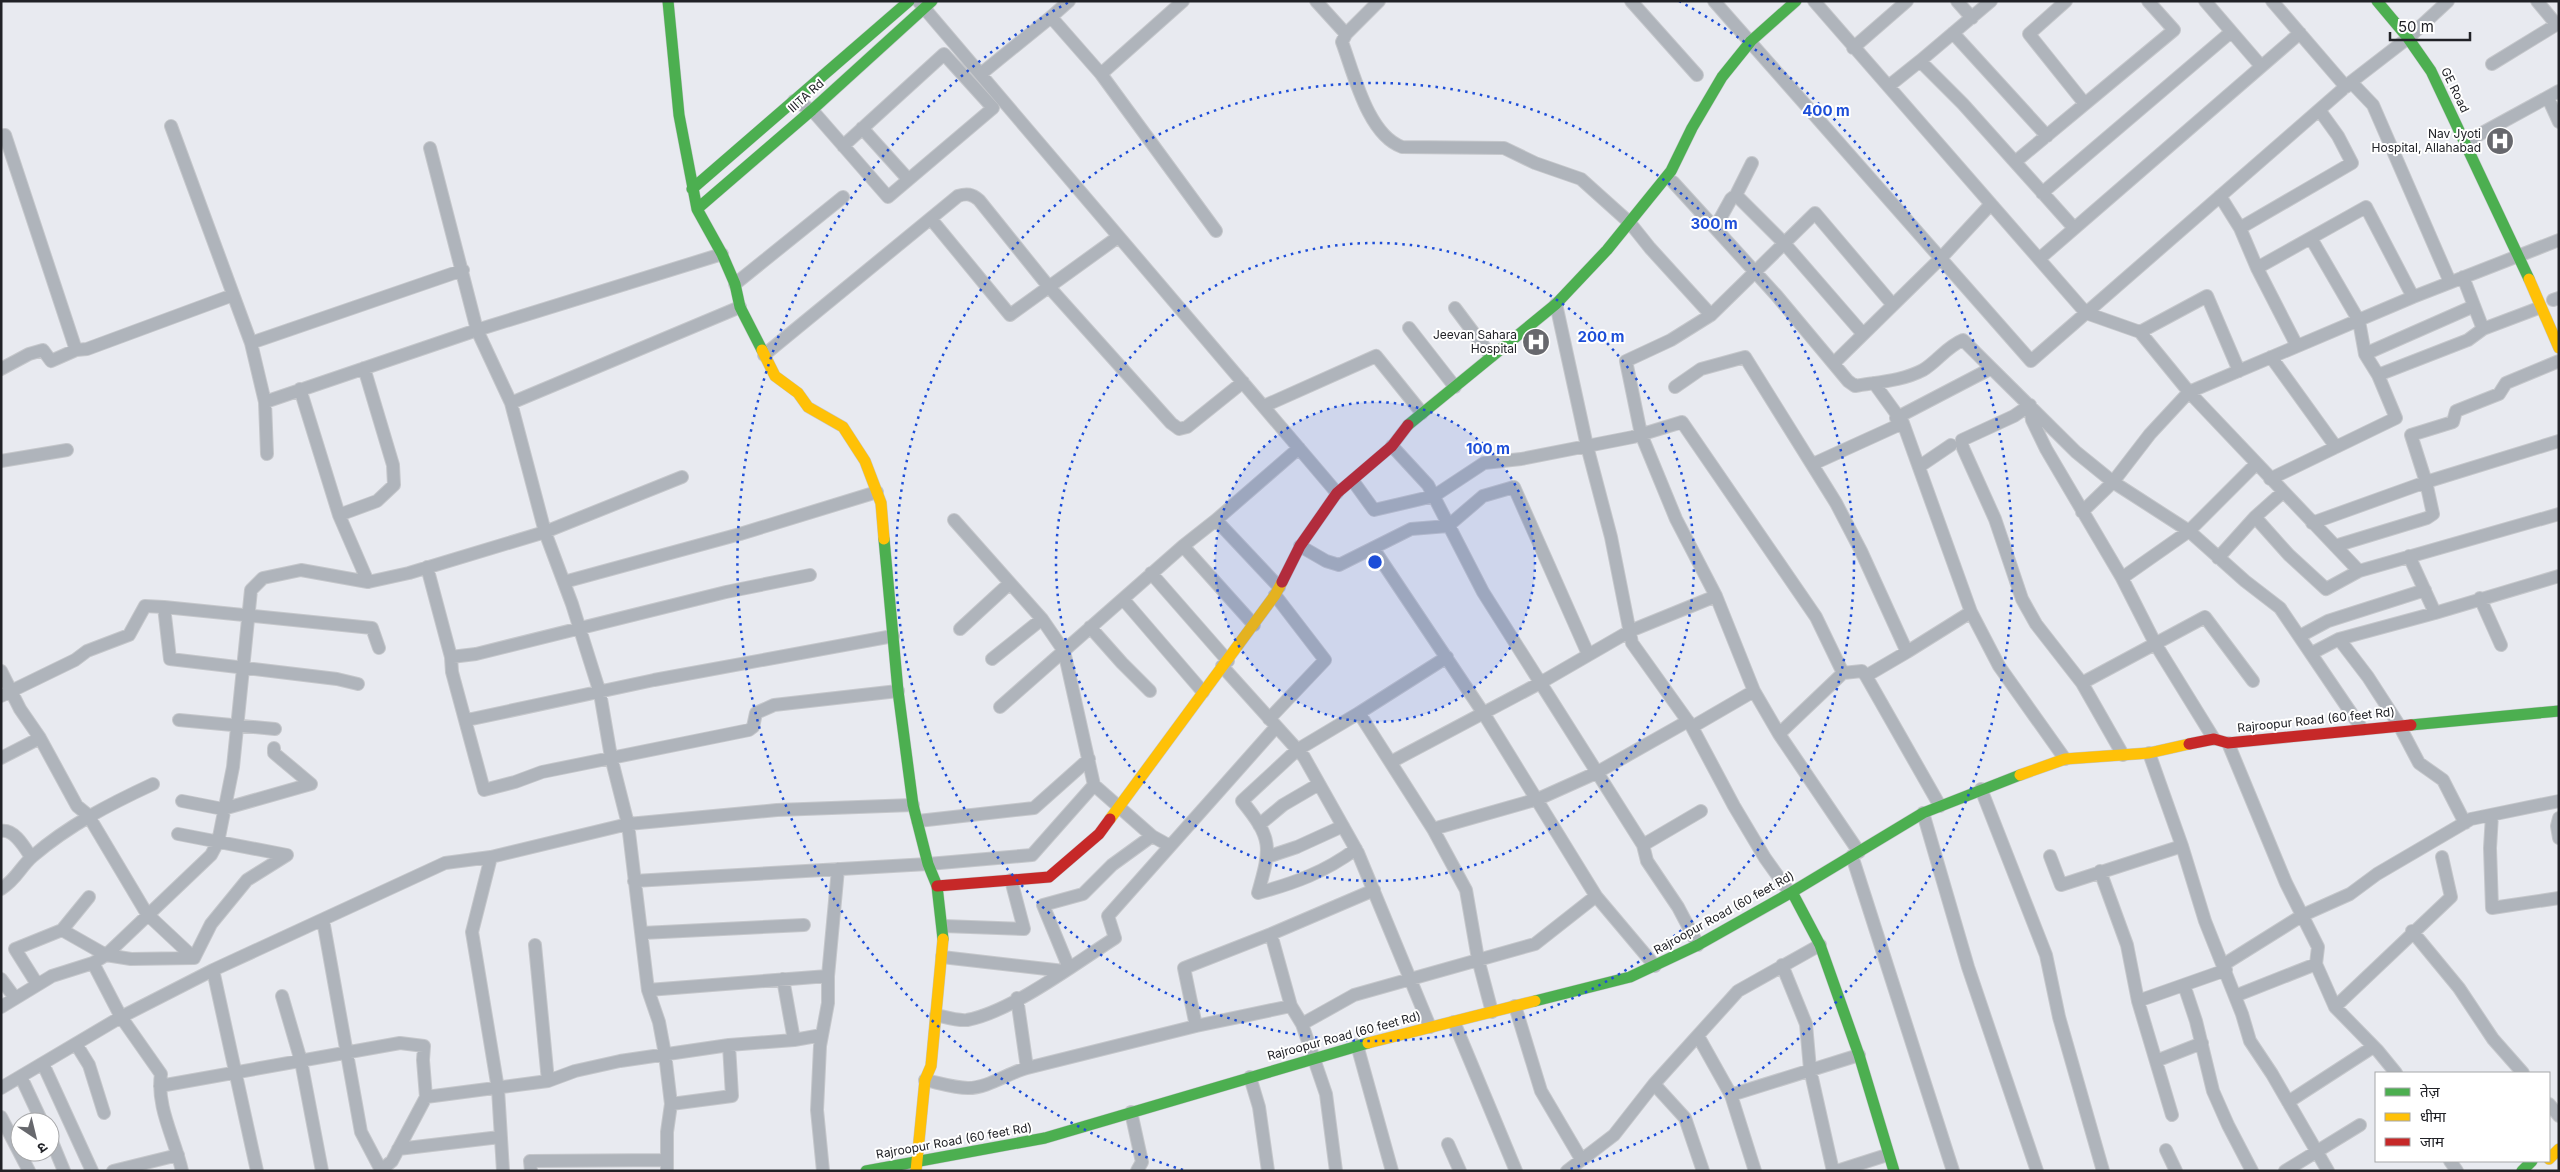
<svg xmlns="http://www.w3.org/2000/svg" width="2560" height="1172" font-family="Inter,'Noto Sans Devanagari',sans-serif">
  <rect width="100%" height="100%" fill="#e8eaf0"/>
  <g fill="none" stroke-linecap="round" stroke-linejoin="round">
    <g stroke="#c5c7cb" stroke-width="14">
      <path id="street" d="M1316,1L1346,34
        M1379,1L1346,34L1342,42C1354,74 1368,135 1402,147L1504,148L1535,163L1581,179L1630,223L1650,248L1711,315
        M1631,1L1697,75
        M1714,1L2031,361L2351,82L2408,38L2448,1
        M1814,1L2086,313L2140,332L2189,392L2359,571
        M1957,1L1972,18
        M2066,1L2029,34L2085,104
        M2205,1L2261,66
        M2272,1L2346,87
        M2537,1L2556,24
        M919,2L1337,493
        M1051,17L1069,1
        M1953,33L2047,136
        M1853,48L1907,1
        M1920,61L1991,1
        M2492,64L2559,23
        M982,73L1051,17L1101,74L1216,231
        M1101,74L1183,1
        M2351,82L2373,105L2450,282
        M1890,85L1920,61L1963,104L2074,228
        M2548,98L2559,122
        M794,101L812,110L888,197L993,108L944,54L843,146
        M171,126L251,343L265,402L267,454
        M862,128L908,179
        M5,135L76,350L87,349L233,295
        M2473,138L2559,91
        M430,148L477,330L511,403L545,532L572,604L600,693L611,757L628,824L648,990L659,1022L665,1054L671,1104L667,1132V1171
        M2015,162L2174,30L2148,1
        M1673,182L1777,296L1848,381L1855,386C1878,382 1902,381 1923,370C1938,361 1946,347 1963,340L2076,452L2113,482L2189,531L2245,581L2280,608L2362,729
        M2042,193L2231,32
        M1736,195L1784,243L1863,334
        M2220,196L2240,228L2257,268L2297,346
        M931,219L1010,315L1118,237
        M1715,228L1731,199L1736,195L1752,163
        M2240,228L2352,163L2338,136L2320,111
        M2039,259L2300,33
        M2257,268L2366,207L2413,297
        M2463,277L2483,329
        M735,284L843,197
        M2553,300L2559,298
        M1556,304L1587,446L1611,537L1632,643L1692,727L1734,806L1765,858L1790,893
        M1455,308L1491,356
        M1409,328L1455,387
        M2140,332L2207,296L2239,371
        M251,343L463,270
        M2365,354L2474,306
        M764,355L958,196C967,193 972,194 979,200L1049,287L1171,423L1179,429L1187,427L1243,382
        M2271,357L2336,447
        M1834,363L1941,258L1991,204
        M1,369L29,354L43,350L51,361L76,350
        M2378,375L2468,340L2483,329L2536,309
        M1874,383L1903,423L1971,612L1999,666L2065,759
        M1675,387L1701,369L1745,357L1836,503L1861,551L1907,652L1866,676
        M300,389L339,515L368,582
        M265,402L477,330L722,254
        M511,403L740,307
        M2030,405L2014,416L1962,440L1963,448L1995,519L2022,599L2036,624L2082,683L2123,755
        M2030,405L2032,420L2046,449L2122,578L2156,645L2214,739
        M1264,406L1376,356L1422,413
        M1896,418L1990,369
        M1392,446L1428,485L1483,592L1643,845L1647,861L1678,907L1698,945
        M1,461L67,450
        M1813,464L1903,423
        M1920,466L1951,445
        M2270,479L2396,418L2378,375L2365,354L2359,321L2312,240
        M1353,481L1374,510L1434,496L1484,463L1521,459L1633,437L1682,422L1816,617L1843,673L1862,671L1866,676L1940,806
        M2082,512L2113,482L2150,434L2189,392L2413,297L2559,240
        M339,515L377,501L394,485L393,465L364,368
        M2255,517L2289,555L2326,589L2359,571L2559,514
        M954,520L1042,619L1064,651L1094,785L1152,836L1170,846
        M1216,520L1299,448
        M2312,523L2426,482L2559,441
        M1183,546L1254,625
        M1300,546L1326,561L1339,565L1411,529L1448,526L1483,496L1514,487L1588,654
        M2335,546L2427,518L2433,514L2426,482L2411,435L2453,422L2456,411L2499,394L2506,383L2559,361
        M1373,548L1484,714L1596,896L1655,966
        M2409,556L2435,613
        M2218,558L2255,517L2283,492
        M427,567L451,657L452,672L484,790L515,782L542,772L749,730L753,727L756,713L774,705L898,691
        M1151,573L1228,661
        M2122,578L2189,531L2256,464
        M564,582L740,534L877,492
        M2480,598L2501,645
        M1123,599L1203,692
        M1090,627L1122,663L1150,691
        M960,629L1010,583
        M2300,636L2328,621L2425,590
        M2339,639L2368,677L2399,725L2419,763L2443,780L2465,823
        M1907,652L1971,612
        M2312,653L2339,639L2435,613L2559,576
        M451,657L476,654L726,592L810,575
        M1447,657L1359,713L1433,829L1466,890L1478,959L1492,1012
        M992,659L1042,619
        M1222,666L1304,757L1358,853L1430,1027
        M1,671L20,709L40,738L77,806L88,815L147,914L194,958
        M2082,683L2205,617L2253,681
        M358,684L337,679L170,659L164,607L372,628L379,648
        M1,696L75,660L87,651L129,635L145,606L164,607
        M1000,707L1183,546L1216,520L1279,587
        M1269,719L1325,660L1275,595
        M179,720L275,729
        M467,720L654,680L893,636
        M1692,727L1754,691
        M1779,734L1843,673
        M2228,743L2286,883L2318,947L2316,964L2335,1007L2378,1051L2396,1073
        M274,748V753L311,784
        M2149,753L2182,846L2205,921L2242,1014L2250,1041L2272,1074L2328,1171
        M1,758L40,738
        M1391,762L1540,683L1630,631L1716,596
        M1981,789L2046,955L2059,1017L2103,1171
        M182,801L223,809L311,784
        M1923,813L1968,967L2037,1171
        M2492,815L2490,848L2492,908L2559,898
        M2559,818L2557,826L2559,838
        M918,821L1034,808L1089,759
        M1259,825L1283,805L1319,784
        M1433,829L1538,799L1596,773L1688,721
        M1,831C14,828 25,848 31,857
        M178,834L287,855
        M1643,845L1701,811
        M1356,849C1325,872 1295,883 1258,893C1271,847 1273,839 1242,801L1297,750L1359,713
        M1859,852L1779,734L1754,691L1716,596L1676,519L1641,434L1626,361L1671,340L1711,315L1815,213L1893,305
        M1852,856L1953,1171
        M2050,856L2061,885L2182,846
        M491,857L472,932L498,1089L503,1171
        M1267,857L1297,847L1343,826
        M2100,871L2127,945L2138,1001
        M634,881L928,864L1032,855L1094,785
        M1,889C17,879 20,867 33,856C69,825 110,804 153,784
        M323,920L361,1132L381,1170
        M943,926L1024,929L1011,880
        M62,930L106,955L131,959L194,958L211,924L247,880L287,855
        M2412,931L2459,988L2493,1039L2523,1073
        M642,933L804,925
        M1271,934L1291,1006L1302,1024L1326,1094L1336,1171
        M535,945L548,1081
        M942,957L1064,971
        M93,963L121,1017L161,1074C156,1107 175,1139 182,1171
        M1782,965L1806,1024L1810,1069L1833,1171
        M2223,965L2303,915L2350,894L2377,874L2471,819L2559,801
        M1069,968L1043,905L1083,894L1112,865L1152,836
        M213,970L257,1171
        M1,979L15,998
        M37,984L15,949L62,930L89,897
        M2184,985L2196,1021L2213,1091L2228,1125L2252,1171
        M648,990L828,976
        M282,996L301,1061L322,1171
        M2235,996L2316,964
        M1017,998L1027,1068
        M1515,1006L1541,1091L1581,1159
        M1,1007L52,976L93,963L106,955L211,855L218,842L233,767L251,590L263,578L301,570L368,582L409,573L545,532L682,477
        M2335,1007L2451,897L2442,857
        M936,1015C945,1017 958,1021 967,1020C1011,1012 1076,963 1115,938L1108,916L1276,727
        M1454,1022L1516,1171
        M1302,1024L1354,995L1535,944L1596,896
        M1196,1026L1184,968L1271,934L1374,890
        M1698,1036L1731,1095L1755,1171
        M794,1040L822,1035
        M76,1044L89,1065L104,1113
        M1357,1045L1392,1171
        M2156,1061L2202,1043
        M43,1064L92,1171
        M21,1077L42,1122
        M1250,1077L1259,1107L1268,1171
        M925,1080C939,1083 955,1088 968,1088C988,1088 1008,1073 1027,1068L1196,1026L1291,1006
        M1654,1084L1685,1118L1703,1171
        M160,1086L400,1043L424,1046L423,1060L426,1097
        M1,1088L121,1017L213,970L445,863L491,857L628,824L777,810L913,805
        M1731,1095L1859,1055
        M2288,1102L2373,1047
        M671,1104L732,1096L729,1045L794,1040L783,979
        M2549,1104L2559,1116
        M1131,1112L1142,1162L1137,1171
        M2172,1115L2138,1001L2226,970
        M1,1117L29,1171
        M50,1137L64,1171
        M1448,1144L1460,1171
        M398,1149L500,1137
        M2166,1150L2176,1171
        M2450,1161L2457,1171
        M113,1171L178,1155
        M380,1171L392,1161L426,1097L548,1081L575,1071L620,1061L729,1045
        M531,1171L530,1161L667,1160
        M823,1171L817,1110L820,1046L828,1003V976L838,869
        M1567,1171L1614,1135L1654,1084L1738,991L1820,945
        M1837,1171L1887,1155
        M2285,1171L2360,1125"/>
    </g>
    <g stroke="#c5c7cb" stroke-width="12">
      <path id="fast" d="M668,1L679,115L697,209L722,254L735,284L740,307L762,350
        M2377,1L2408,38L2431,71L2529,279
        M692,189L909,1
        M697,209L812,110L932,1
        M1408,425L1556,304L1607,250L1671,171L1692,128L1722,77L1751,41L1796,1
        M884,539L898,691L913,805L928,864L937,886L943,939
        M2411,725L2559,711
        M1792,892L1820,945L1859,1055L1894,1171
        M1535,1001L1630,977L1698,945L1792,892L1923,813L2020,775
        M866,1171L1045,1138L1368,1043
        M2522,1171L2532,1161"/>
    </g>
    <g stroke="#c5c7cb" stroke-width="12">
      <path id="slow" d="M2529,279L2559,348
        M762,350L775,376L798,393L808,407L843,427L865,461L881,503L884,539
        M2020,775L2065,759L2149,753L2189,744
        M1110,819L1275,595L1282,582
        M1368,1043L1535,1001
        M2549,1159L2559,1149
        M916,1171L925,1080L931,1066L943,939"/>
    </g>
    <g stroke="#c5c7cb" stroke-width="12">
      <path id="jam" d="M1282,582L1300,546L1337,493L1392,446L1408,425
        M2189,744L2214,739L2228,743L2411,725
        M937,886L1049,877L1099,834L1110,819"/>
    </g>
    <use href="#street" stroke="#afb4bb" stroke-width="12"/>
    <use href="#fast" stroke="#4caf50" stroke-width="11"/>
    <use href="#slow" stroke="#ffc107" stroke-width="11"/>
    <use href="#jam" stroke="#c62828" stroke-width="11"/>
  </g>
  <circle cx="1375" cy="562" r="160" fill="#1d4ed8" fill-opacity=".12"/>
  <g fill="none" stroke="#1d4ed8" stroke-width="2.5" stroke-dasharray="2.5 5">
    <circle cx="1375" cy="562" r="160"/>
    <circle cx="1375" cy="562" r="319"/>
    <circle cx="1375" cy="562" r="479"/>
    <path d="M1183 1170A638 638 0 0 1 1071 1M1679 1A638 638 0 0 1 1567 1170"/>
  </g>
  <defs>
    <g id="hospital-disc" transform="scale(1.4375)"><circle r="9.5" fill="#67686d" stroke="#fff"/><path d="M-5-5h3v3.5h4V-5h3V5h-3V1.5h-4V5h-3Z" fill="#fff"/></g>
  </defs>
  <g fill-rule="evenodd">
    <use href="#hospital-disc" x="2500" y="141"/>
    <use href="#hospital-disc" x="1536" y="342"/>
  </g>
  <g text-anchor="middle" stroke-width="4" stroke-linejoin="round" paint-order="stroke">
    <g font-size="12" fill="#212227" stroke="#fff">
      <text transform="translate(2455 90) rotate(64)" y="4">GE Road</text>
      <text transform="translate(806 96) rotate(-42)" y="4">IIITA Rd</text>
      <text transform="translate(2316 720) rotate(-6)" y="4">Rajroopur Road (60 feet Rd)</text>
      <text transform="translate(1724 913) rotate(-29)" y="4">Rajroopur Road (60 feet Rd)</text>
      <text transform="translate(1344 1036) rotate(-15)" y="4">Rajroopur Road (60 feet Rd)</text>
      <text transform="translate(954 1141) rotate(-10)" y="4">Rajroopur Road (60 feet Rd)</text>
    </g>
    <g font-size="12" fill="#212227" stroke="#fff" text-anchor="end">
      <text x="2481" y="138">Nav Jyoti<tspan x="2481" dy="14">Hospital, Allahabad</tspan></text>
      <text x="1517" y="339">Jeevan Sahara<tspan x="1517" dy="14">Hospital</tspan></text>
    </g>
  </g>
  <circle cx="1375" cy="562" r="8" fill="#1d4ed8" stroke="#fff" stroke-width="2.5"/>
  <g font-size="15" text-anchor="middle" font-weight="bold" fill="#1d4ed8" stroke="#fff" stroke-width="4" stroke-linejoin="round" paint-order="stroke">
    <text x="1826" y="116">400 m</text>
    <text x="1714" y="229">300 m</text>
    <text x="1601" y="342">200 m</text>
    <text x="1488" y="454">100 m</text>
  </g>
  <rect width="2560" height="1172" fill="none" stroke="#212227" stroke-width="5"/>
  <rect x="2375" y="1072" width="175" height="90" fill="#ffffff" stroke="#a6a7a9"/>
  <rect x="2385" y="1088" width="25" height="8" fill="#4caf50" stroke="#a6a7a9"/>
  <text x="2420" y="1097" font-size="15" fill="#212227">तेज़</text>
  <rect x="2385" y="1113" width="25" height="8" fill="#ffc107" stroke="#a6a7a9"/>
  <text x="2420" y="1122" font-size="15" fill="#212227">धीमा</text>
  <rect x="2385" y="1138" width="25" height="8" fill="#c62828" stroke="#a6a7a9"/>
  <text x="2420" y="1147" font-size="15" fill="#212227">जाम</text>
  <g transform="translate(35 1137) rotate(145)"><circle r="24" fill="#ffffff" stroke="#a6a7a9"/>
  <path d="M0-4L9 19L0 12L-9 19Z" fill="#67686d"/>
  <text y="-8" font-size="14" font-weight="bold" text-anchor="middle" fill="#212227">उ</text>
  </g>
  <path d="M2390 32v8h80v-8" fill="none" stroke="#212227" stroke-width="2.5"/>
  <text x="2398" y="32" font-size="15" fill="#212227" stroke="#ffffff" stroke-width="4" paint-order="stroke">50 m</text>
</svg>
